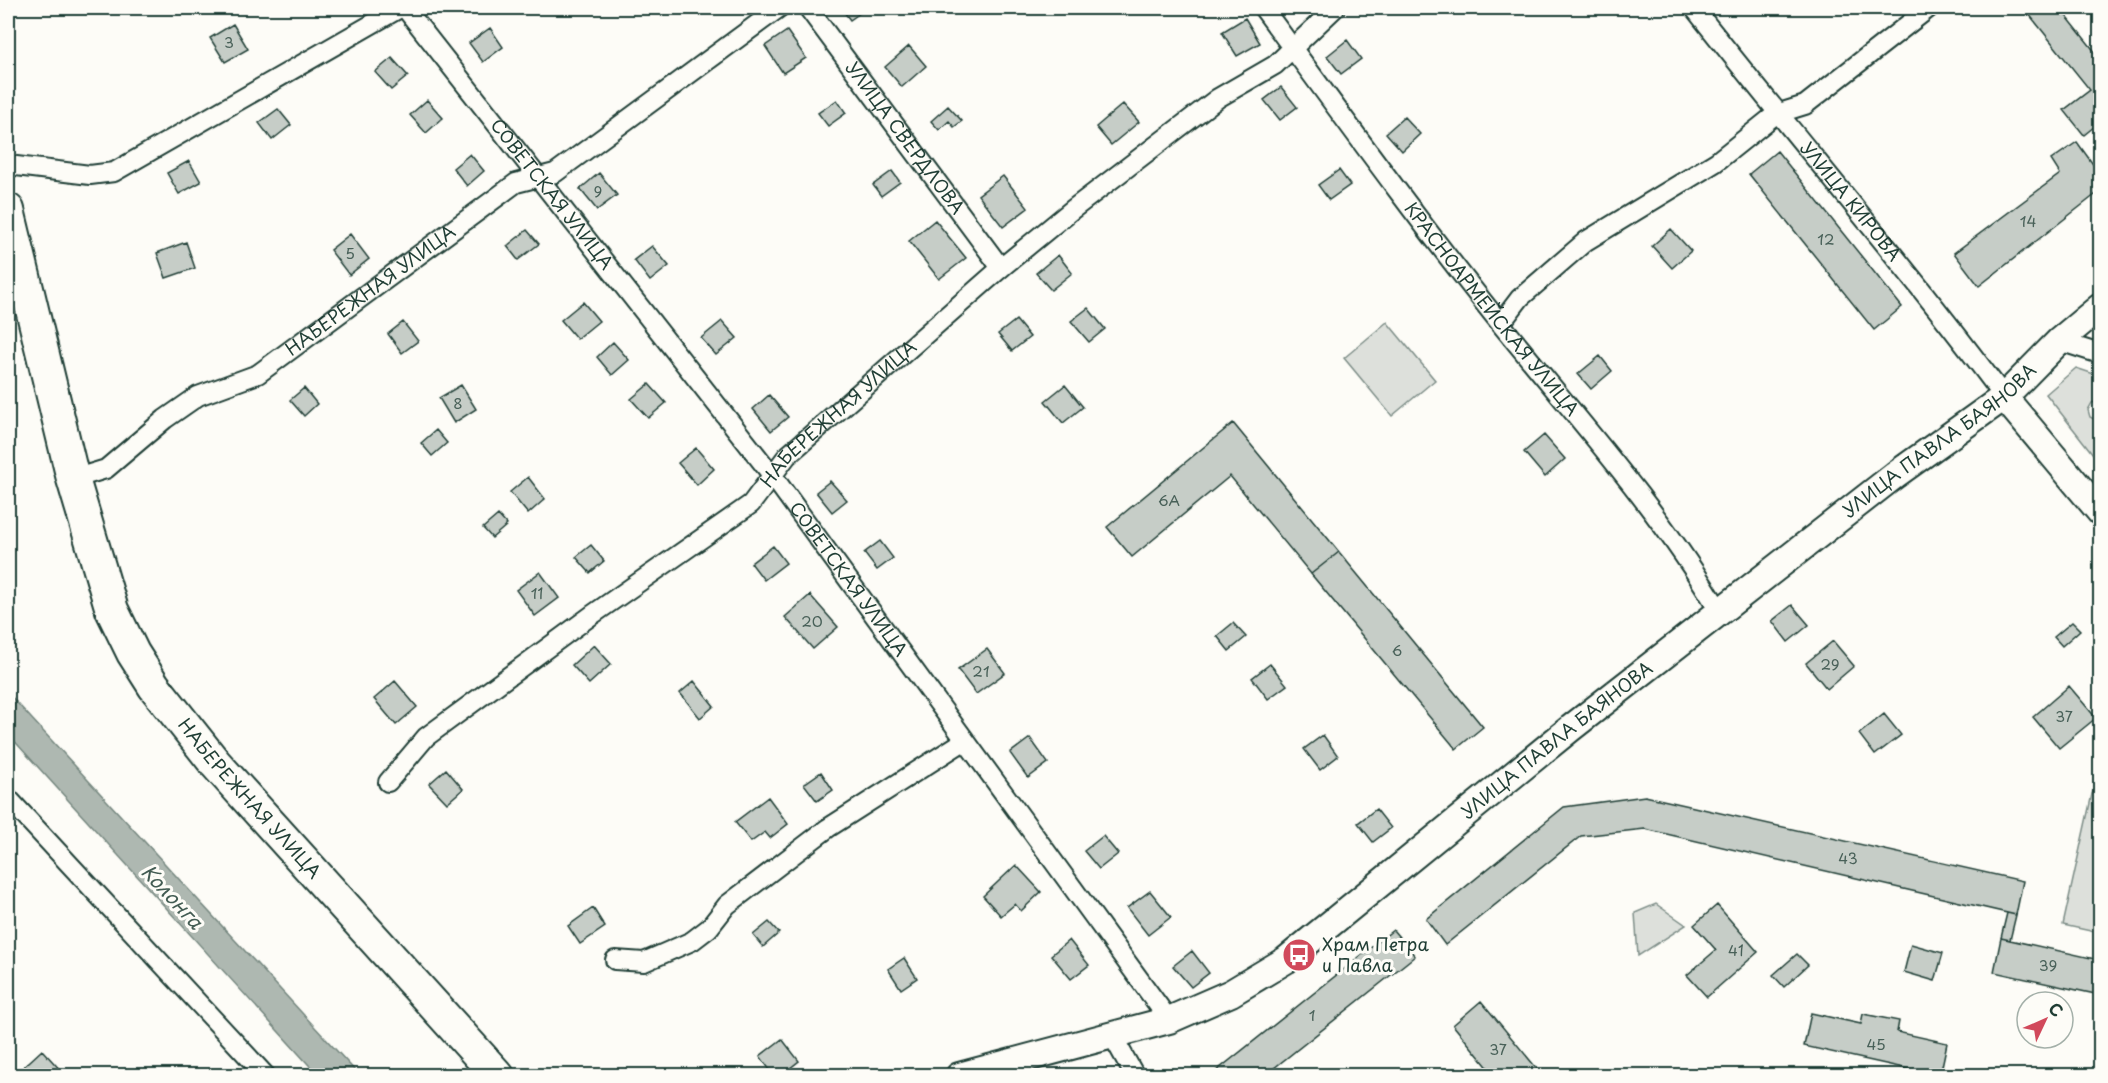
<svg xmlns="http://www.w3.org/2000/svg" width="2108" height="1083" font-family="'Playpen Sans',sans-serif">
  <rect width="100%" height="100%" fill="#fdfcf7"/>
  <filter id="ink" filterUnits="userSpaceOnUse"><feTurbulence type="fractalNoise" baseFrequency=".0167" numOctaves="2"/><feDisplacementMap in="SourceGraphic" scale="12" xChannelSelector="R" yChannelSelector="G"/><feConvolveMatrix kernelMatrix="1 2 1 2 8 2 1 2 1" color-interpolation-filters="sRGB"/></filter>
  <g filter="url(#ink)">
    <path fill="#dde0db" stroke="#7e8e88" stroke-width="1.5" d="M1387,322L1435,380L1392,416L1344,358Z
      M2076,368L2100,376V401L2092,403L2088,410L2090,417L2100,422V463L2046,394Z
      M2100,777V933L2063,925L2092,794Z
      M1656,904L1686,925L1638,956L1635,913Z"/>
    <path fill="#aeb8b1" stroke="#75877f" stroke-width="1.5" d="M8,693L313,1025L359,1075H318L8,734Z"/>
    <path fill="#c6cdc7" stroke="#1f3d34" stroke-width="1.5" d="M841,8H867L850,20Z
      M2024,8H2060L2100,58V122L2084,135L2064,110L2090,90Z
      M1245,18L1260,43L1237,56L1222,32Z
      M233,24L248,49L225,62L210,38Z
      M490,28L503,47L483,62L469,43Z
      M787,31L806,58L783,73L765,46Z
      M1347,40L1361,59L1341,74L1327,56Z
      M909,46L926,66L902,87L885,67Z
      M392,58L408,76L391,90L375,72Z
      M1281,87L1297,107L1280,120L1264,100Z
      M427,100L443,118L426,133L410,115Z
      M837,100L846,113L828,126L818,113Z
      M1123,104L1139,122L1111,145L1096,127Z
      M948,106L962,121L954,127L949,121L939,130L931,121Z
      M278,109L291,125L272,140L259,123Z
      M1404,117L1420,134L1402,151L1386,133Z
      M2077,142L2100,174V191L1979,286L1954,253L2060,174L2051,160Z
      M1777,151L1902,307L1874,330L1749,174Z
      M470,154L484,171L467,186L453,168Z
      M189,161L201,182L179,194L167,173Z
      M1339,170L1350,185L1329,200L1318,185Z
      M892,171L900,182L881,196L873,185Z
      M599,173L617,195L597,210L580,189Z
      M1003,176L1028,208L1003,227L978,195Z
      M935,220L966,258L939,279L909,241Z
      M1671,229L1691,251L1672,268L1652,246Z
      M527,230L539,244L518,260L507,246Z
      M350,234L369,259L349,275L330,250Z
      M186,242L195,268L166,278L157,253Z
      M652,246L669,266L650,281L634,260Z
      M1058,255L1072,273L1051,290L1036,273Z
      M583,302L599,321L577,339L561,320Z
      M1088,308L1105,329L1089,342L1071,321Z
      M1016,320L1030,337L1012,351L998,334Z
      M722,321L737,338L716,355L701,338Z
      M403,322L418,341L402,353L388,334Z
      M613,342L629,360L612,375L597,357Z
      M1600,356L1612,371L1591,389L1578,374Z
      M649,384L666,403L648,418L631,399Z
      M461,385L476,409L454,423L439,398Z
      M1065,385L1083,407L1063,423L1045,401Z
      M304,388L317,404L304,416L290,400Z
      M769,395L788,417L771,431L753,409Z
      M1233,423L1339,552L1311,574L1230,476L1132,557L1107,527Z
      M436,430L447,443L432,456L421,443Z
      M1544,435L1565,459L1545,477L1524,452Z
      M696,448L714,469L697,485L678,463Z
      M528,477L545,499L528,514L510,492Z
      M830,481L847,500L832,512L816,492Z
      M498,515L507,525L492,538L483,528Z
      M880,541L893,558L877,570L864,553Z
      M591,545L604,561L590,573L576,557Z
      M773,546L786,563L764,580L751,563Z
      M1339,552L1483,727L1456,749L1311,574Z
      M540,572L559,598L535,616L516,590Z
      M810,595L838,627L813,649L785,617Z
      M1792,605L1809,625L1788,642L1772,621Z
      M2072,622L2080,630L2062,646L2054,637Z
      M1233,623L1246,637L1229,651L1217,636Z
      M1833,641L1854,666L1827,689L1806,663Z
      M594,645L611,664L589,684L572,665Z
      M987,649L1005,673L976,694L958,670Z
      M1270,664L1287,685L1268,699L1252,678Z
      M395,681L417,707L396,725L374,699Z
      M694,681L714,706L700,718L680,693Z
      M2069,686L2096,718L2059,748L2033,717Z
      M1884,714L1901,735L1875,755L1859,734Z
      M1323,735L1338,756L1320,770L1304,749Z
      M1030,738L1048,763L1028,778L1010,753Z
      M446,769L463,789L447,803L429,784Z
      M821,772L833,790L817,801L804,784Z
      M1645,796L2023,881L2016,915L1645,829L1581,836L1445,945L1426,919L1564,807Z
      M768,797L788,824L770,838L765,832L751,842L735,822Z
      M1376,809L1391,828L1373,842L1358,823Z
      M1103,836L1118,854L1099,869L1084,851Z
      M1016,865L1041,892L1021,911L1015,904L1001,916L983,896Z
      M1150,891L1171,917L1148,935L1127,908Z
      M1717,905L1758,952L1707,997L1687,975L1716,950L1694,925Z
      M593,908L605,927L580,944L568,926Z
      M2007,913L2016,915L2010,940L2001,938Z
      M769,922L779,933L763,947L753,935Z
      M1393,930L1415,956L1264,1076H1210Z
      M2001,938L2100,960V995L1994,972Z
      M1069,940L1089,965L1071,979L1051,955Z
      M1911,944L1943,953L1935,981L1904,972Z
      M1192,951L1209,973L1191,987L1173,966Z
      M1797,954L1808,965L1784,987L1773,975Z
      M904,958L917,978L901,989L888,969Z
      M1481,1001L1543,1076H1495L1453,1025Z
      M1811,1013L1861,1024L1863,1014L1899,1021L1897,1032L1947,1043L1940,1076L1804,1046Z
      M782,1039L799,1061L780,1076H774L760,1056Z
      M42,1050L65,1075L21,1076L18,1072Z"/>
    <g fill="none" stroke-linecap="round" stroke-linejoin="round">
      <g stroke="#1f3d34" stroke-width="22">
        <g id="street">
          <path id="s1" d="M405,8L772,475L1169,1020"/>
          <path id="s2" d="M808,8L1001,268"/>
          <path id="s3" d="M1263,8C1341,114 1418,221 1500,323C1576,417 1658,508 1720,612"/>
          <path id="s4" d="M1694,8C1796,138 1905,264 2004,397"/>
          <path d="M8,165L90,175L114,172L400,8"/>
          <path d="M1501,323L1520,298L1586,241L1716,162L1776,114L1805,105L1929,8"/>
          <path d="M2059,341L2100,354"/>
          <path id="s5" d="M73,479L106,469L165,419L198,396L258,374L516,183L555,173L779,8"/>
          <path id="s6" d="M388,782L426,737L592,615L751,504L787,456L1001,268L1073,209L1218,98L1275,65L1335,8"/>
          <path d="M8,798L266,1076"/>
          <path d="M615,960L644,962L692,941L709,928L727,905L828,828L964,741"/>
          <path d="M1112,1035L1135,1076"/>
        </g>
      </g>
      <g stroke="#1f3d34" stroke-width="30">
        <g id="secondary">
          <path d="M2004,397L2100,512"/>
          <path id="s7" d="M959,1076L1169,1020L1231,993L1286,960L1571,728L1895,475L2004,397L2059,341L2100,307"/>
        </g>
      </g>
      <g stroke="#1f3d34" stroke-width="36">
        <g id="highway">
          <path id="s8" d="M8,210L73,479L112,610L133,653L154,686L215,763L498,1076"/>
        </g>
      </g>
      <use href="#street" stroke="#fdfcf7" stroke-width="18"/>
      <use href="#secondary" stroke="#fdfcf7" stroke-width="26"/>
      <use href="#highway" stroke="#fdfcf7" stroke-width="32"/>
    </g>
  </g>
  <defs>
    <g id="bus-disc" transform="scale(1.725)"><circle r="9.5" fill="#d1495b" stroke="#fdfcf7"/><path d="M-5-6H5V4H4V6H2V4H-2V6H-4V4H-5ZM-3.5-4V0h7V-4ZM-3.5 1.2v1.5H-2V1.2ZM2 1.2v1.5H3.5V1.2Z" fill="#fff"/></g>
  </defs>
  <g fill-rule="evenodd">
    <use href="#bus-disc" x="1299" y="955"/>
  </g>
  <g text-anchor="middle" stroke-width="6" stroke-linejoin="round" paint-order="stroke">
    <g font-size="15" fill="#496159">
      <text x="229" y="48">3</text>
      <text x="598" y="197">9</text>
      <text x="2028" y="227">14</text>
      <text x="1826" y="245">12</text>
      <text x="350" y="259">5</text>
      <text x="458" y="409">8</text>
      <text x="1169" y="506">6А</text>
      <text x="537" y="599">11</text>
      <text x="812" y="627">20</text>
      <text x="1397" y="656">6</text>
      <text x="1830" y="670">29</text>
      <text x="981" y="677">21</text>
      <text x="2064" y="722">37</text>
      <text x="1848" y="864">43</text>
      <text x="1736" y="956">41</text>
      <text x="2048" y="971">39</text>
      <text x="1312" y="1021">1</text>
      <text x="1876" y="1050">45</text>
      <text x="1498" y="1055">37</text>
    </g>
    <g font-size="18" fill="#1f3d34" stroke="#fdfcf7">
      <text dy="6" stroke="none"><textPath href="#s2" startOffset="162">УЛИЦА СВЕРДЛОВА</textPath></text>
      <text dy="6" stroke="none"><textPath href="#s1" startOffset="237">СОВЕТСКАЯ УЛИЦА</textPath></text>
      <text dy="6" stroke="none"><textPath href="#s4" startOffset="249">УЛИЦА КИРОВА</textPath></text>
      <text dy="6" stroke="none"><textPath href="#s5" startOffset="356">НАБЕРЕЖНАЯ УЛИЦА</textPath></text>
      <text dy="6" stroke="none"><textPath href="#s3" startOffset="378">КРАСНОАРМЕЙСКАЯ УЛИЦА</textPath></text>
      <text dy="6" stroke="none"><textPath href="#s6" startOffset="585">НАБЕРЕЖНАЯ УЛИЦА</textPath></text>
      <text dy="6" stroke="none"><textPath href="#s7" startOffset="1184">УЛИЦА ПАВЛА БАЯНОВА</textPath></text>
      <text dy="6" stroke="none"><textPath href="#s1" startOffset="723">СОВЕТСКАЯ УЛИЦА</textPath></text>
      <text dy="6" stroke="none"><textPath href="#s7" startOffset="698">УЛИЦА ПАВЛА БАЯНОВА</textPath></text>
      <text dy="6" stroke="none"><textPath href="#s8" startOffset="648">НАБЕРЕЖНАЯ УЛИЦА</textPath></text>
    </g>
    <g font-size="18" fill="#1f3d34" stroke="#fdfcf7" text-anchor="start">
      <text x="1322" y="951">Храм Петра<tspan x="1322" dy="21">и Павла</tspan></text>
    </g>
    <g font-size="20" font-style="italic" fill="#435c53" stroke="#fdfcf7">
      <text transform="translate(172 897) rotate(47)" y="7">Колонга</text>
    </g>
  </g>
  <rect width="2108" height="1083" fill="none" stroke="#fdfcf7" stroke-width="30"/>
  <rect x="15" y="15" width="2078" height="1053" fill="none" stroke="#1f3d34" stroke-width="2" filter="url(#ink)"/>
  <g transform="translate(2045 1020) rotate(46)"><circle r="28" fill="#fdfcf7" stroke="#a4b0a9" stroke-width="1.5"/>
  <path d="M0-4.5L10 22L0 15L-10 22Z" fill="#d1495b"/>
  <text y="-9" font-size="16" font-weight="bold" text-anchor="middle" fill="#1f3d34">С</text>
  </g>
</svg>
